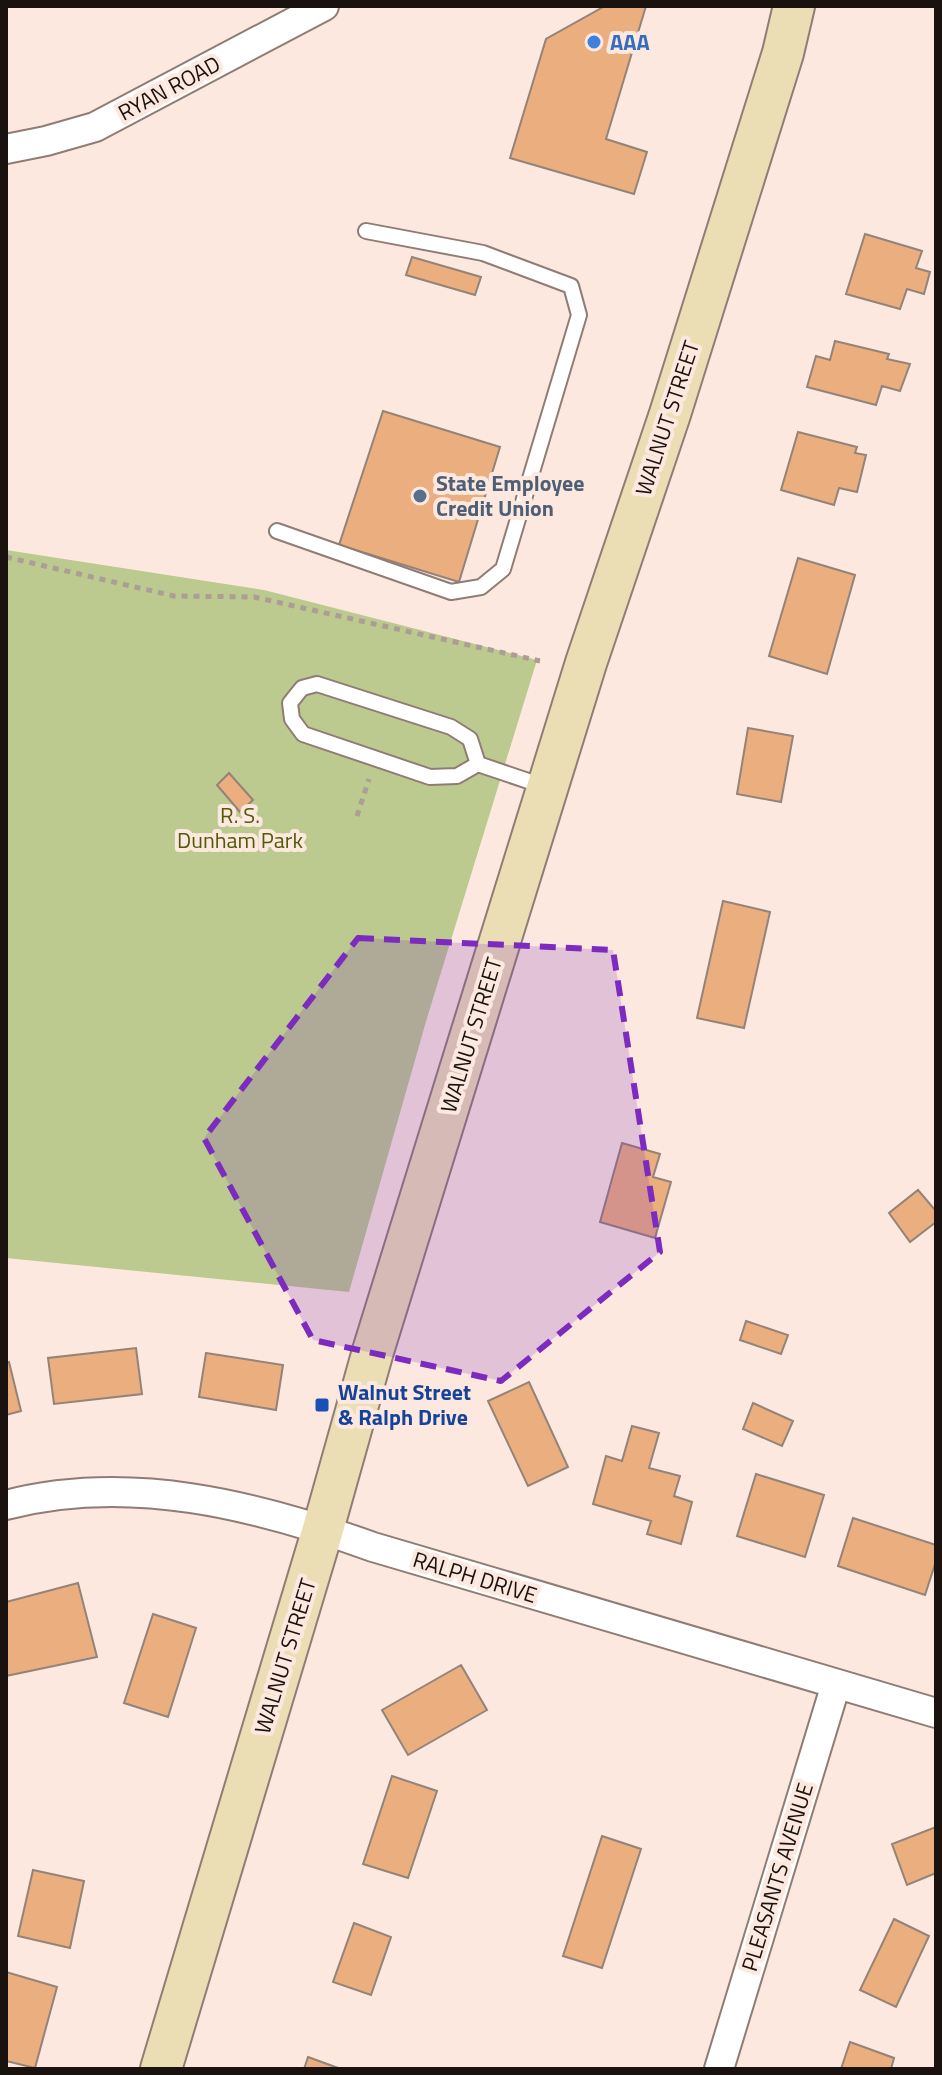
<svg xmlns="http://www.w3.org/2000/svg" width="942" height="2075" font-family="'Titillium Web',sans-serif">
  <rect width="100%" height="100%" fill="#fce8de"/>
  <path fill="#bcc98f" d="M6,550L264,590L537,660L427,1018L349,1292L6,1258Z"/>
  <path fill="#ebae7f" stroke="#938378" stroke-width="2" d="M605,6H646L606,139L647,152L634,194L510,158L546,39Z
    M865,234L922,251L916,268L930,272L924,294L907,289L900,309L846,294Z
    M412,257L481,277L475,295L406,275Z
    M835,341L889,354L887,359L910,364L900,391L882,386L876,405L807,387L816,356L830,360Z
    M383,411L500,447L459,582L339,545Z
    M798,432L857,447L855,453L866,455L857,492L839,488L834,505L781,490Z
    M798,558L855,575L827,674L769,656Z
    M748,728L793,736L781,802L737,794Z
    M229,773L253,800L240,812L217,785Z
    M723,901L770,912L744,1028L697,1018Z
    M622,1143L660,1154L653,1177L671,1182L655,1238L600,1222Z
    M918,1190L936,1211V1222L910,1242L889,1213Z
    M746,1321L788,1335L781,1354L740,1340Z
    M136,1348L142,1394L54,1404L48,1358Z
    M206,1353L283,1365L276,1410L199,1397Z
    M9,1362L21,1411L6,1415V1363Z
    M529,1382L568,1467L528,1486L488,1401Z
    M753,1403L793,1421L782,1446L743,1429Z
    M632,1426L659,1433L649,1468L680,1476L674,1496L692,1502L681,1544L647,1534L651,1521L593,1504L606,1456L622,1461Z
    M756,1474L824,1495L805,1557L737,1536Z
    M853,1518L936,1545V1561L925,1595L838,1566Z
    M78,1583L97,1657L6,1676V1602Z
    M153,1614L196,1628L168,1717L124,1703Z
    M461,1665L487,1710L408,1755L382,1710Z
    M392,1776L437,1791L408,1878L363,1864Z
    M936,1827V1873L907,1885L892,1844Z
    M602,1836L641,1849L602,1968L563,1956Z
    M33,1870L84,1881L70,1948L18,1936Z
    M894,1919L929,1936L896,2007L860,1990Z
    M354,1923L391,1937L371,1995L333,1982Z
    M6,1972L57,1987L35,2068L6,2061Z
    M850,2042L894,2058L891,2069H841Z
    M308,2057L341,2069H304Z"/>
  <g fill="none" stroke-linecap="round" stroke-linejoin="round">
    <g stroke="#8f7d75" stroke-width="18">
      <path id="service" d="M277,531L451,592L481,587L503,569L579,315L571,286L483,253L366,231
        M478,764L470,739L451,727L317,684L302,688L290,703L292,719L303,734L430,777L457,776L478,764L543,786"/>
    </g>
    <g stroke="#8f7d75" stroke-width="32">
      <path id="minor" d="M6,149L46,141L95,127L324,6
        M6,1505C129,1473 256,1505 373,1547L936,1713
        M719,2069L836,1684"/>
    </g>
    <g stroke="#8f7d75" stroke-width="44">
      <path id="secondary" d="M161,2069L323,1529L373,1351L586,663L670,414L783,53L794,6"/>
    </g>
    <path stroke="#ac9d95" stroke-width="5" stroke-dasharray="6 6" stroke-linecap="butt" d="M6,557L174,596L254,597L540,661
      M357,816L369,779"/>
    <use href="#service" stroke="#fff" stroke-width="14"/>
    <use href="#minor" stroke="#fff" stroke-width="28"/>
    <use href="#secondary" stroke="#ecdeb4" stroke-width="40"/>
  </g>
  <path fill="#7b2cbf" fill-opacity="0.2" stroke="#7b2cbf" stroke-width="6" stroke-dasharray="16 10" stroke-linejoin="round" d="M358,938L613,950L660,1252L501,1381L313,1340L204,1138Z"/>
  <circle fill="#3f7fe0" stroke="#fce8de" stroke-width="3" cx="594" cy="42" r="8"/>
  <circle fill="#5c6f8a" stroke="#fce8de" stroke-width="3" cx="420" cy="496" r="8"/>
  <rect fill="#1a4fb4" stroke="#fce8de" stroke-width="3" x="314" y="1397" width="16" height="16" rx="4"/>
  <g text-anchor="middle" stroke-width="8" stroke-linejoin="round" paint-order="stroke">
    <g font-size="22" font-weight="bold" fill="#366cbe" stroke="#fce8de" text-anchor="start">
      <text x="610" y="50">AAA</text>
    </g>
    <g font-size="22" fill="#19120f" stroke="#fce8de">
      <text transform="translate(169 88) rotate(-28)" y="8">RYAN ROAD</text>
      <text transform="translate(667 418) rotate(-72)" y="8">WALNUT STREET</text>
      <text transform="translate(471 1035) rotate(-73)" y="8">WALNUT STREET</text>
      <text transform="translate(475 1577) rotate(17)" y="8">RALPH DRIVE</text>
      <text transform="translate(285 1656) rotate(-73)" y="8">WALNUT STREET</text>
      <text transform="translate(777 1877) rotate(-73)" y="8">PLEASANTS AVENUE</text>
    </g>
    <g font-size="22" font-weight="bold" fill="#4e5e75" stroke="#fce8de" text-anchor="start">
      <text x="436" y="491">State Employee<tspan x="436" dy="25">Credit Union</tspan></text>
    </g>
    <g font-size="22" fill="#505b07" stroke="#fce8de">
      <text x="240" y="823">R. S.<tspan x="240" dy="25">Dunham Park</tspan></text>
    </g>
    <g font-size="22" font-weight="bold" fill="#164399" stroke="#fce8de" text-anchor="start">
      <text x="338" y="1400">Walnut Street<tspan x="338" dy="25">&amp; Ralph Drive</tspan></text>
    </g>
  </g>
  <rect width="942" height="2075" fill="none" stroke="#19120f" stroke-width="16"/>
</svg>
